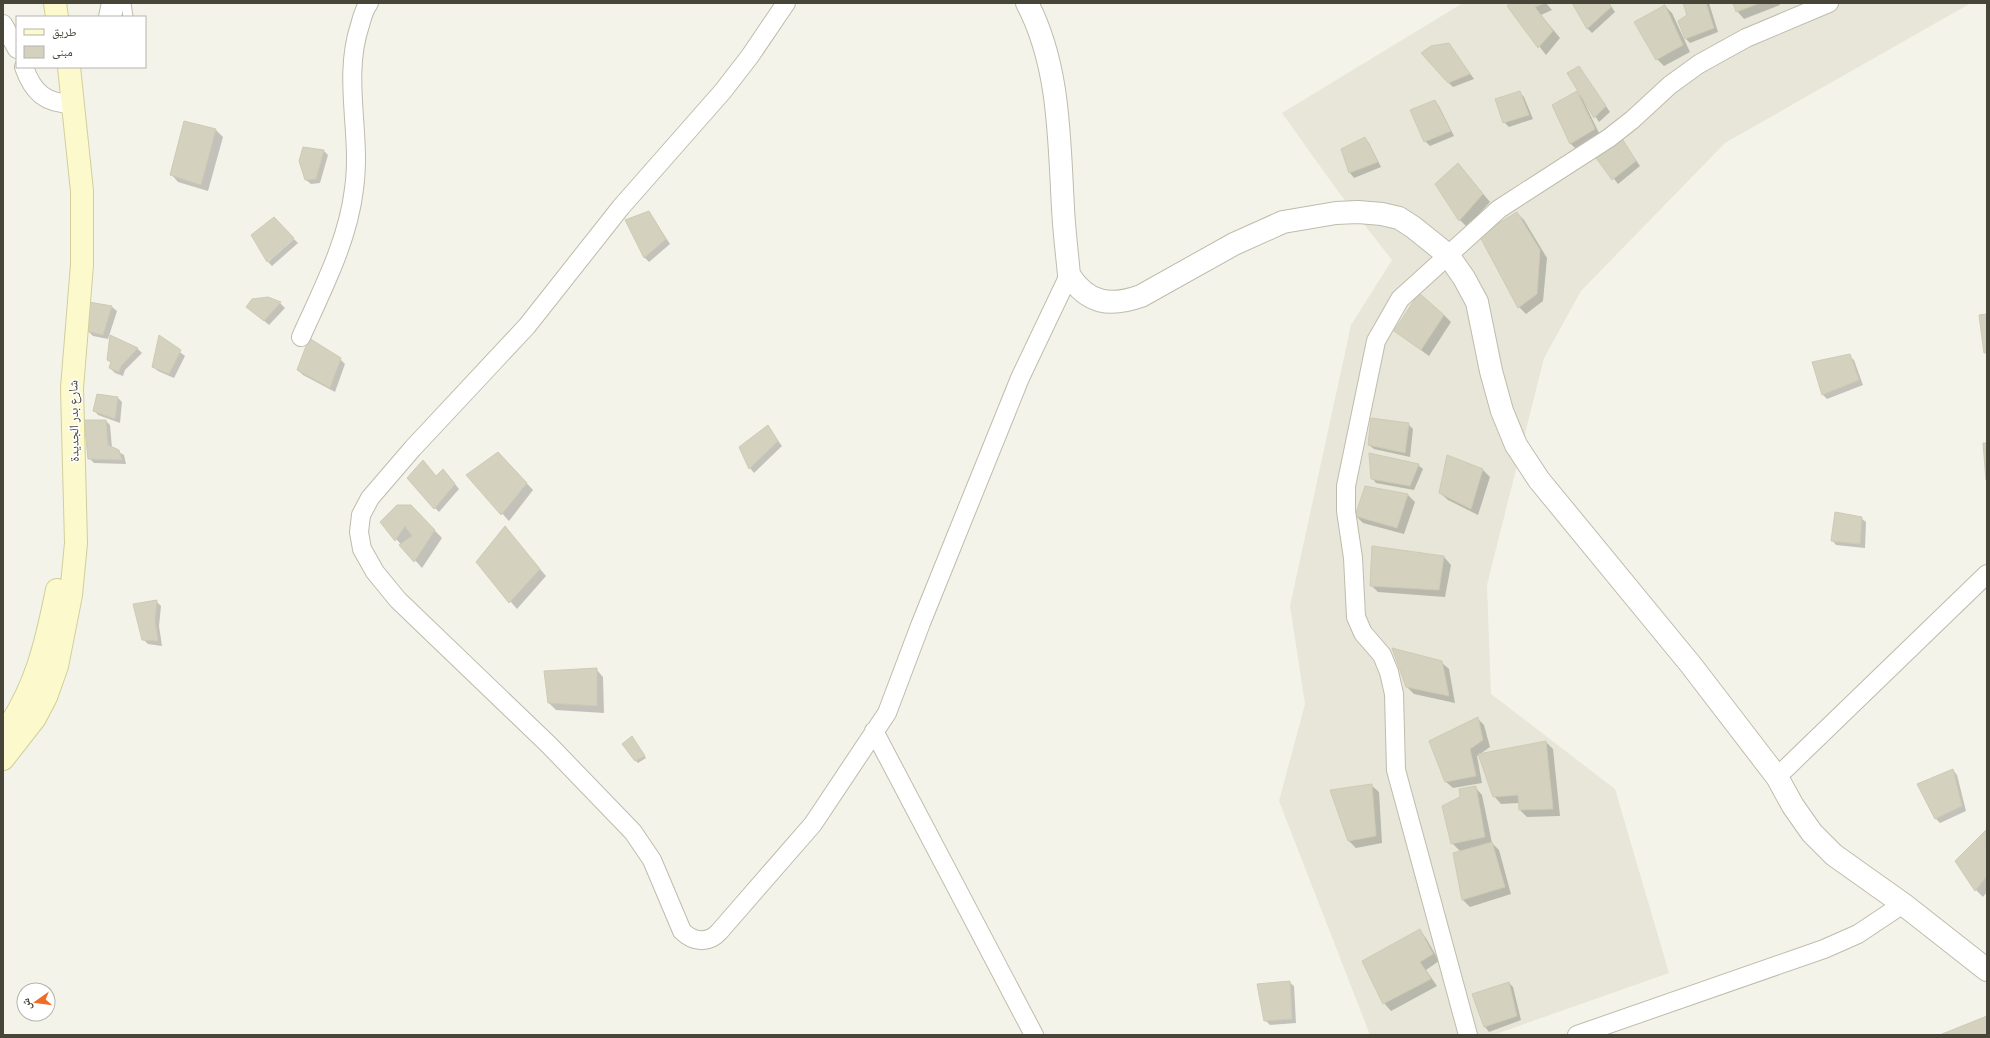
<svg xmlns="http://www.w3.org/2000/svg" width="1990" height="1038" font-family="Cabin,'Noto Naskh Arabic',sans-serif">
  <rect width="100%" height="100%" fill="#f4f3e9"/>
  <path fill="#e7e6d8" d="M1463,3H1971L1725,143L1581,291L1544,358L1487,585L1491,694L1615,789L1669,973L1493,1035H1370L1279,801L1305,704L1290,606L1351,325L1392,260L1337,190L1282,113Z"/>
  <path fill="#0003" d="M1511,3H1546L1552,10L1541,15L1560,38L1546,55L1508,6Z
    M1574,3H1609L1615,12L1592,33L1588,29Z
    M1686,3H1709L1718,32L1690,43L1686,39L1688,15Z
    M1735,3H1779L1780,5L1744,19L1737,11Z
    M1665,6L1672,13L1690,52L1664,66L1657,59Z
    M1449,44L1474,79L1453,87L1448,82Z
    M1579,67L1610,112L1599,122L1584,99L1583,100L1599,133L1575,148L1571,144L1553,106L1577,92L1582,98Z
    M1520,93L1524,97L1533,119L1509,127L1504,122Z
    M1435,101L1439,106L1454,136L1430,146L1425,141Z
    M216,130L223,137L208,191L178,182L171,174Z
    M1365,139L1369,143L1381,167L1354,178L1350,173L1342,149Z
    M1623,141L1640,166L1618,184L1596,155Z
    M324,151L328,155L320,183L311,184L306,180Z
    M1458,164L1490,202L1467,227L1460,220Z
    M649,212L670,244L649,262L645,258L626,221Z
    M1517,213L1524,220L1547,258L1543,301L1526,314L1519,307Z
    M294,239L298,243L272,266L268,262Z
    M268,298L280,303L285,308L269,325L248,307Z
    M90,303L112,307L117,311L108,339L93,336L88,331Z
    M1444,315L1451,322L1429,356L1395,331Z
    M111,337L138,349L142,353L125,370L123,376L115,373L110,368L112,363L108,360Z
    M160,337L185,356L174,378L158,371L153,367Z
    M1849,356L1854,360L1863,385L1827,399L1823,395L1813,363Z
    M340,359L345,364L335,392L303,375L298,370Z
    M118,398L122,402L120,423L98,415L94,410Z
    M106,421L110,425L112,448L124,455L126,464L94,463L89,458Z
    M1408,424L1413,429L1410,457L1374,449L1369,445Z
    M768,427L782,446L754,473L750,468Z
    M1448,457L1483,470L1490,477L1478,515L1448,500L1440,493Z
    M505,460L533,490L509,521L467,475Z
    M1418,465L1423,469L1414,490L1376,483L1372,478Z
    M448,475L459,489L439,512L435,508L436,477Z
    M1366,488L1408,495L1415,502L1404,534L1363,523L1356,516Z
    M411,506L442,538L422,568L381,522Z
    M1861,518L1866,522L1865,548L1836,545L1832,540Z
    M505,528L546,576L517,609L477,562Z
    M1373,547L1444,557L1451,565L1445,597L1378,592L1371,585Z
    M156,601L161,606L159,626L162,646L148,644L143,639Z
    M1441,662L1449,669L1455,703L1414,694L1407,687Z
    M596,669L603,677L604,713L556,710L549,703Z
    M1477,718L1484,725L1490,747L1477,756L1482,783L1453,788L1445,781Z
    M632,737L646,758L638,763L636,761Z
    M1546,742L1553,749L1560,816L1527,817L1520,810L1519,803L1501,804L1494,796Z
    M1953,770L1957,775L1966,811L1940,823L1936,819Z
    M1371,785L1379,792L1382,843L1356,848L1349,841Z
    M1475,787L1482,795L1492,843L1499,850L1511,894L1470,907L1463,900L1461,852L1452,843L1461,797Z
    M1986,831L1987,892L1983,897L1976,890L1956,861Z
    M1419,930L1426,938L1439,961L1426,970L1437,986L1391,1011L1384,1003Z
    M1289,982L1294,986L1296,1023L1270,1025L1265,1020Z
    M1509,983L1513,987L1521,1020L1489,1032L1485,1027L1473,995Z
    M1987,1017V1035L1944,1034Z"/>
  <path fill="#d5d1bf" stroke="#cfcab3" d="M1510,3H1545L1535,7L1553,31L1538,48L1507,6Z
    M1572,3H1609L1611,7L1587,29Z
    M1683,3H1706L1714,28L1685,39L1678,21L1687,15Z
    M1733,3H1760L1736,12Z
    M1665,5L1683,45L1656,60L1634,22Z
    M1449,43L1470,74L1448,83L1421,53L1431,46Z
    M1579,66L1606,106L1594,118L1567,73Z
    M1520,91L1529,115L1503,123L1495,99Z
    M1577,91L1595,129L1570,144L1552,105Z
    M1435,100L1451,131L1424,142L1410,110Z
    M184,121L216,129L201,185L170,175Z
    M1365,137L1378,162L1349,173L1341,149Z
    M1623,140L1636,161L1612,180L1594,155Z
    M303,147L324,150L316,179L305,180L299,161Z
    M1458,163L1483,194L1459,221L1435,184Z
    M649,211L666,239L644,258L625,220Z
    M1517,212L1540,250L1537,294L1518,308L1479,235Z
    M274,217L294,238L267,262L251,235Z
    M1419,293L1444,315L1421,350L1394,331Z
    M268,297L281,302L264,321L246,307L252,299Z
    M89,302L112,306L103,335L87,331Z
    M1987,314V353H1984L1979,315Z
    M110,335L138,348L121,366L119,372L109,368L111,362L107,360Z
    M159,335L181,350L169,374L152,367Z
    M309,338L341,358L330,388L297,370Z
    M1850,354L1859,380L1822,395L1812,362Z
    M97,394L118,397L115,419L93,411Z
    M1371,418L1409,423L1405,453L1368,445Z
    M84,420H106L108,445L119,450L122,460L88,459Z
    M768,425L778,441L749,469L739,447Z
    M1983,443H1987V480H1986Z
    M498,452L527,483L501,515L466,475Z
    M1369,453L1419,464L1410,486L1371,479Z
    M1447,455L1483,469L1471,509L1439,493Z
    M423,460L436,476L443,469L455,484L434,509L407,478Z
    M1365,486L1408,494L1397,528L1355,516Z
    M397,505H411L435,530L414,562L399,545L412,536L405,526L395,541L380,522Z
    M1835,512L1862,517L1860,544L1831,541Z
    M505,526L540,569L509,603L476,562Z
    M1372,546L1444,556L1439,590L1370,586Z
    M157,600L155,620L158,641L142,640L133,604Z
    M1392,648L1442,661L1449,696L1406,687Z
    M597,668V706L548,703L544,671Z
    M1478,717L1483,740L1470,749L1476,776L1445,782L1429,741Z
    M632,736L645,756L635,761L622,744Z
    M1546,741L1553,809L1519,810L1518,795L1493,797L1478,754Z
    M1953,769L1962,806L1935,819L1917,784Z
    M1372,784L1376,836L1348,841L1330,790Z
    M1476,786L1485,837L1451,844L1442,806L1460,797L1459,789Z
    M1986,830L1987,876L1975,891L1955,861Z
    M1492,842L1505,887L1462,900L1453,853Z
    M1420,929L1433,954L1420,962L1431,979L1383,1004L1362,961Z
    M1290,981L1292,1019L1264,1021L1257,984Z
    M1509,982L1517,1016L1484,1027L1472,994Z
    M1987,1016V1035L1942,1034Z"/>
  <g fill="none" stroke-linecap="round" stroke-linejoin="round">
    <g stroke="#bfbcac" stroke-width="11">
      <path id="service" d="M126,3L128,17"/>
    </g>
    <g stroke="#bfbcac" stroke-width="20">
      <path id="minor" d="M786,3L750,56L723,91L621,207L527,326L413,448L370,498L361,515L359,532L362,549L375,572L398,600L549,745L633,832L652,860L682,931C693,942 708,944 719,932L813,824L887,713L921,623L1020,378L1069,275
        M3,24L17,49
        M24,67C33,93 46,104 74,104
        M301,337C322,290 348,241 354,189C362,134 342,79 360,25C362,18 364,9 369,3
        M874,731L1034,1035
        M1777,777L1987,574
        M1468,1035L1396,770L1394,694L1389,672L1382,655L1363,633L1356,617L1353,558L1346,511V486L1376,341L1400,299L1499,209L1609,138L1632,120L1670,85L1699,64L1746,38L1829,3
        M1577,1035L1824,949L1858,934L1903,904"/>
    </g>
    <g stroke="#bfbcac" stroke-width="24">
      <path id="tertiary" d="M1027,3C1060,66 1059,139 1063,208C1064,230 1067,253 1069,275C1088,304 1110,307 1141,296L1234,244L1283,222L1336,213L1358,212L1382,214L1399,218L1413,227L1448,255L1464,278L1477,302L1491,371L1502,411L1516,445L1539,480L1691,665L1777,777L1793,806L1812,833L1834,855L1903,904L1987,970
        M110,17L113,3"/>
    </g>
    <g stroke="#d1ce9b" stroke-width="24">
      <path id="secondary" d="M55,3L57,17
        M3,735C36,689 46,644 57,590
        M3,759L35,718L46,697L57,666L71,595L76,543L72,388L82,265V191L69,67"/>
    </g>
    <use href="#service" stroke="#fff" stroke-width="9"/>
    <use href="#minor" stroke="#fff" stroke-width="18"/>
    <use href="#tertiary" stroke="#fff" stroke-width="22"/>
    <use href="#secondary" stroke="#fcfacc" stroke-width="22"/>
  </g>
  <g text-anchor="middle" stroke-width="3" stroke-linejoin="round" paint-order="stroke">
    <g font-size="13" fill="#474438" stroke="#fff">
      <text transform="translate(73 421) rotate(-91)" y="5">شارع بدر الجديدة</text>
    </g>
  </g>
  <rect width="1990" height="1038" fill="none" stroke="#474438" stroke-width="8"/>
  <rect x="16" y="16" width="130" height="52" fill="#ffffff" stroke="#b5b4af"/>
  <rect x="24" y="29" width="20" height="6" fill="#fcfacc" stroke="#b5b4af"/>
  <text x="52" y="36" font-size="12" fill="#474438">طريق</text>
  <rect x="24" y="46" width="20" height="12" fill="#d5d1bf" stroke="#b5b4af"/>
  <text x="52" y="56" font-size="12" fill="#474438">مبنى</text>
  <g transform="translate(36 1002) rotate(256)"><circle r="19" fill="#ffffff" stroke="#b5b4af"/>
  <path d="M0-3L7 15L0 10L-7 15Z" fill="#ee6d26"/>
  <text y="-6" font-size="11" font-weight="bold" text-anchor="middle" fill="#474438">ش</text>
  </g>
</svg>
